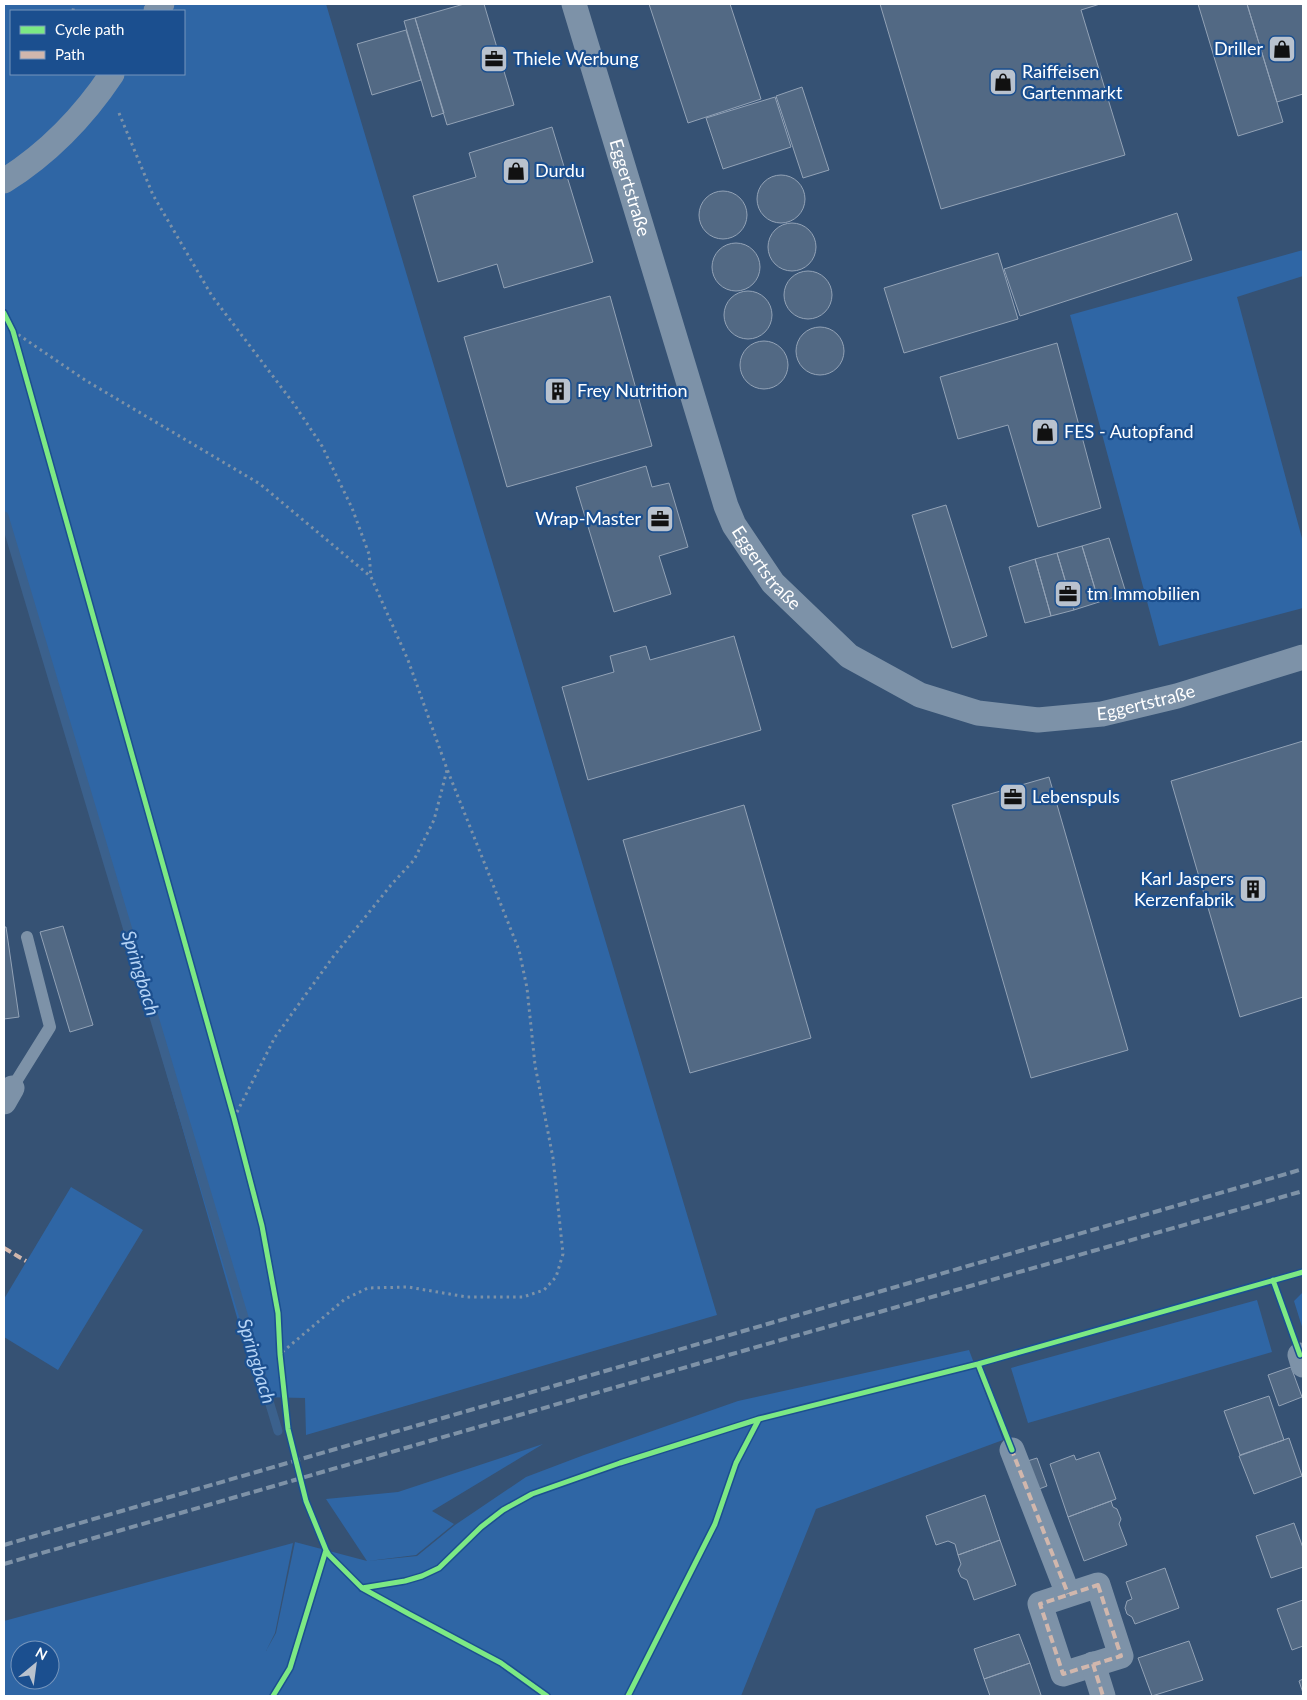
<svg xmlns="http://www.w3.org/2000/svg" width="1307" height="1700" font-family="Lato,sans-serif">
  <rect width="100%" height="100%" fill="#365274"/>
  <path fill="#2f66a5" fill-rule="evenodd" d="M4,4H326L717,1315L306,1435L305,1398L260,1397L4,510ZM11,11H184V74H11Z
    M1303,250V276L1237,297L1303,542V608L1159,646L1070,315Z
    M71,1187L143,1230L58,1370L4,1337V1299Z
    M1303,1292V1330L1294,1301Z
    M1257,1300L1272,1352L1028,1423L1011,1368Z
    M969,1350L1003,1440L816,1509L741,1696H4V1621L293,1543L275,1633L266,1651L276,1633L295,1542L367,1561L326,1499L398,1492L543,1444L432,1511L454,1524L416,1555L368,1561L417,1556L455,1525L526,1477L584,1455L738,1401ZM20,1650H50V1680H20Z"/>
  <g fill="none" stroke-linecap="round" stroke-linejoin="round">
    <path stroke="#3b618d" stroke-width="9" d="M4,516L278,1431"/>
  </g>
  <path fill="#526984" stroke="#92a2b6" d="M464,4H484L514,105L447,125L415,18Z
    M649,4H730L761,99L688,123Z
    M880,4H1100L1081,10L1125,155L941,209Z
    M1198,4H1247L1283,122L1238,136Z
    M1247,4H1303V94L1277,102Z
    M415,18L444,113L432,117L404,21Z
    M406,30L421,80L372,95L357,44Z
    M802,87L829,170L803,178L776,96Z
    M775,97L791,147L723,169L706,118Z
    M552,127L593,262L504,288L497,264L438,282L413,196L476,177L469,153Z
    M757 199a24 24 0 1 1 48 0a24 24 0 1 1-48 0Z
    M699 215a24 24 0 1 1 48 0a24 24 0 1 1-48 0Z
    M1177,213L1192,260L1020,316L1004,269Z
    M768 247a24 24 0 1 1 48 0a24 24 0 1 1-48 0Z
    M712 267a24 24 0 1 1 48 0a24 24 0 1 1-48 0Z
    M998,253L1018,319L904,353L884,288Z
    M784 295a24 24 0 1 1 48 0a24 24 0 1 1-48 0Z
    M724 315a24 24 0 1 1 48 0a24 24 0 1 1-48 0Z
    M610,296L652,446L507,487L464,337Z
    M796 351a24 24 0 1 1 48 0a24 24 0 1 1-48 0Z
    M740 365a24 24 0 1 1 48 0a24 24 0 1 1-48 0Z
    M1057,343L1101,508L1038,527L1008,425L958,439L940,377Z
    M646,466L652,487L669,483L688,547L659,556L671,594L614,612L576,487Z
    M946,505L987,636L952,648L912,515Z
    M1109,538L1126,593L1099,602L1082,546Z
    M1082,546L1099,602L1074,610L1057,553Z
    M1057,553L1074,610L1051,616L1035,559Z
    M1035,559L1051,616L1025,623L1009,567Z
    M734,636L761,730L588,780L562,687L614,672L610,656L646,646L650,660Z
    M1303,741V997L1240,1017L1171,781Z
    M1049,777L1128,1050L1031,1078L952,805Z
    M744,805L811,1038L690,1073L623,840Z
    M63,926L93,1025L70,1032L40,932Z
    M4,927H6L19,1017L4,1019Z
    M1291,1367L1302,1397L1279,1406L1268,1375Z
    M1269,1396L1284,1440L1240,1455L1224,1411Z
    M1289,1438L1302,1476L1254,1494L1239,1456Z
    M1099,1452L1116,1499L1068,1517L1050,1464L1074,1455L1076,1460Z
    M1037,1458L1047,1486L1031,1492L1021,1463Z
    M985,1495L1000,1540L958,1555L955,1544L948,1541L936,1545L926,1516Z
    M1111,1501L1113,1507L1117,1509L1121,1519L1119,1524L1127,1545L1084,1561L1068,1517Z
    M1294,1523L1303,1548V1567L1271,1578L1256,1536Z
    M1000,1540L1016,1585L974,1600L967,1580L961,1577L958,1570L961,1564L958,1555Z
    M1165,1568L1179,1608L1135,1624L1132,1617L1127,1614L1125,1608L1127,1601L1132,1599L1126,1582Z
    M1303,1600V1646L1292,1650L1277,1609Z
    M1019,1634L1030,1663L984,1679L974,1649Z
    M1189,1641L1203,1680L1152,1696L1138,1658Z
    M1030,1663L1041,1695L1037,1696H990L984,1679Z
    M1303,1679V1693L1299,1681Z"/>
  <g fill="none" stroke-linecap="round" stroke-linejoin="round">
    <path stroke="#7d92a8" stroke-width="3" stroke-dasharray="2.5 4" stroke-linecap="butt" d="M73,11L74,4
      M119,113L153,195L212,296L294,404L322,446L352,508L369,554L371,577L408,660L447,769L519,950L527,988L535,1065L553,1158L563,1254L556,1277L544,1290L523,1297H467L408,1287L368,1288L345,1299L280,1354
      M13,331L85,380L260,484L370,576
      M234,1118L275,1037L333,957L391,885L414,860L434,820L447,770"/>
    <path stroke="#7d92a8" stroke-width="12" d="M12,1088L50,1027L27,937"/>
    <g stroke="#7d92a8" stroke-width="25">
      <path id="s1" d="M574,4L726,506L734,525L773,583L849,656L920,695L978,713L1038,720L1102,714L1177,696L1303,657"/>
      <path d="M156,11L162,4"/>
      <path d="M4,181C47,154 84,116 112,74"/>
      <path d="M4,1102L12,1088"/>
      <path d="M1300,1355L1303,1365"/>
      <path d="M1012,1450L1068,1594"/>
      <path d="M1098,1585L1121,1656L1063,1674L1040,1604Z"/>
      <path d="M1093,1664L1103,1696"/>
    </g>
    <path stroke="#7e92a7" stroke-width="4" stroke-dasharray="9 4" stroke-linecap="butt" d="M4,1545L1303,1169
      M4,1564L613,1388L1303,1191"/>
    <path stroke="#d1b7ad" stroke-width="4" stroke-dasharray="8 4" stroke-linecap="butt" d="M4,1248L26,1261
      M1011,1448L1068,1594
      M1098,1585L1121,1656L1063,1674L1040,1604Z
      M1093,1664L1103,1696"/>
    <g stroke="#1b4f8f" stroke-width="8">
      <path id="cycleway" d="M4,313L13,331L234,1118L262,1226L278,1313L280,1354L288,1429L306,1501L326,1550L329,1555L362,1588L409,1614L501,1663L547,1696
        M1273,1280L1300,1355
        M978,1364L1012,1450
        M362,1588L405,1581L422,1576L439,1568L481,1527L503,1510L532,1494L620,1463L759,1419L978,1364L1303,1272
        M273,1696L290,1668L326,1550
        M628,1696L715,1524L736,1463L759,1419"/>
    </g>
    <use href="#cycleway" stroke="#7ce984" stroke-width="5"/>
  </g>
  <defs>
    <g id="shop-square" transform="scale(1.4375)"><rect x="-9" y="-9" width="18" height="18" rx="4" fill="#b9c2ce" stroke="#1b4f8f"/><path d="M-5-2.5h2.3a2.7 3.5 0 0 1 5.4 0H5L5.5 6h-11ZM-1.5-2.5h3a1.5 2.3 0 0 0-3 0Z" fill="#111"/></g>
    <g id="office-square" transform="scale(1.4375)"><rect x="-9" y="-9" width="18" height="18" rx="4" fill="#b9c2ce" stroke="#1b4f8f"/><path d="M-6-3h4V-5.5h4V-3h4V5H-6ZM-1-4.5V-3h2v-1.5ZM-6 0V1H6V0Z" fill="#111"/></g>
    <g id="building-square" transform="scale(1.4375)"><rect x="-9" y="-9" width="18" height="18" rx="4" fill="#b9c2ce" stroke="#1b4f8f"/><path d="M-4-6H4V6H1V3H-1V6H-4ZM-2.5-4.3h1.7v1.8h-1.7ZM.8-4.3h1.7v1.8H.8ZM-2.5-1h1.7V.8h-1.7ZM.8-1h1.7V.8H.8Z" fill="#111"/></g>
  </defs>
  <g fill-rule="evenodd">
    <use href="#shop-square" x="1282" y="49"/>
    <use href="#office-square" x="494" y="59"/>
    <use href="#shop-square" x="1003" y="82"/>
    <use href="#shop-square" x="516" y="171"/>
    <use href="#building-square" x="558" y="391"/>
    <use href="#shop-square" x="1045" y="432"/>
    <use href="#office-square" x="660" y="519"/>
    <use href="#office-square" x="1068" y="594"/>
    <use href="#office-square" x="1013" y="797"/>
    <use href="#building-square" x="1253" y="889"/>
  </g>
  <g text-anchor="middle" stroke-width="4.5" stroke-linejoin="round" paint-order="stroke">
    <g font-size="18" fill="#fff" stroke="#1b4f8f" text-anchor="start">
      <text x="1263" y="55" text-anchor="end">Driller</text>
      <text x="513" y="65">Thiele Werbung</text>
      <text x="1022" y="78">Raiffeisen<tspan x="1022" dy="21">Gartenmarkt</tspan></text>
      <text x="535" y="177">Durdu</text>
      <text x="577" y="397">Frey Nutrition</text>
      <text x="1064" y="438">FES - Autopfand</text>
      <text x="641" y="525" text-anchor="end">Wrap-Master</text>
      <text x="1087" y="600">tm Immobilien</text>
      <text x="1032" y="803">Lebenspuls</text>
      <text x="1234" y="885" text-anchor="end">Karl Jaspers<tspan x="1234" dy="21">Kerzenfabrik</tspan></text>
    </g>
    <g font-size="18" fill="#fff" stroke="#1b4f8f">
      <text dy="6" stroke="none"><textPath href="#s1" startOffset="192">Eggertstraße</textPath></text>
      <text dy="6" stroke="none"><textPath href="#s1" startOffset="599">Eggertstraße</textPath></text>
      <text dy="6" stroke="none"><textPath href="#s1" startOffset="1032">Eggertstraße</textPath></text>
    </g>
    <g font-size="19" font-style="italic" fill="#b5d3f5" stroke="#1b4f8f">
      <text transform="translate(141 973) rotate(73)" y="7">Springbach</text>
      <text transform="translate(257 1361) rotate(73)" y="7">Springbach</text>
    </g>
  </g>
  <rect width="1307" height="1700" fill="none" stroke="#ffffff" stroke-width="10"/>
  <rect x="10" y="10" width="175" height="65" fill="#1b4f8f" stroke="#7695bc"/>
  <rect x="20" y="26" width="25" height="8" fill="#7ce984" stroke="#7695bc"/>
  <text x="55" y="35" font-size="15" fill="#ffffff">Cycle path</text>
  <rect x="20" y="51" width="25" height="8" fill="#d1b7ad" stroke="#7695bc"/>
  <text x="55" y="60" font-size="15" fill="#ffffff">Path</text>
  <g transform="translate(35 1665) rotate(29)"><circle r="24" fill="#1b4f8f" stroke="#7695bc"/>
  <path d="M0-4L9 19L0 12L-9 19Z" fill="#b9c2ce"/>
  <text y="-8" font-size="14" font-weight="bold" text-anchor="middle" fill="#ffffff">N</text>
  </g>
</svg>
